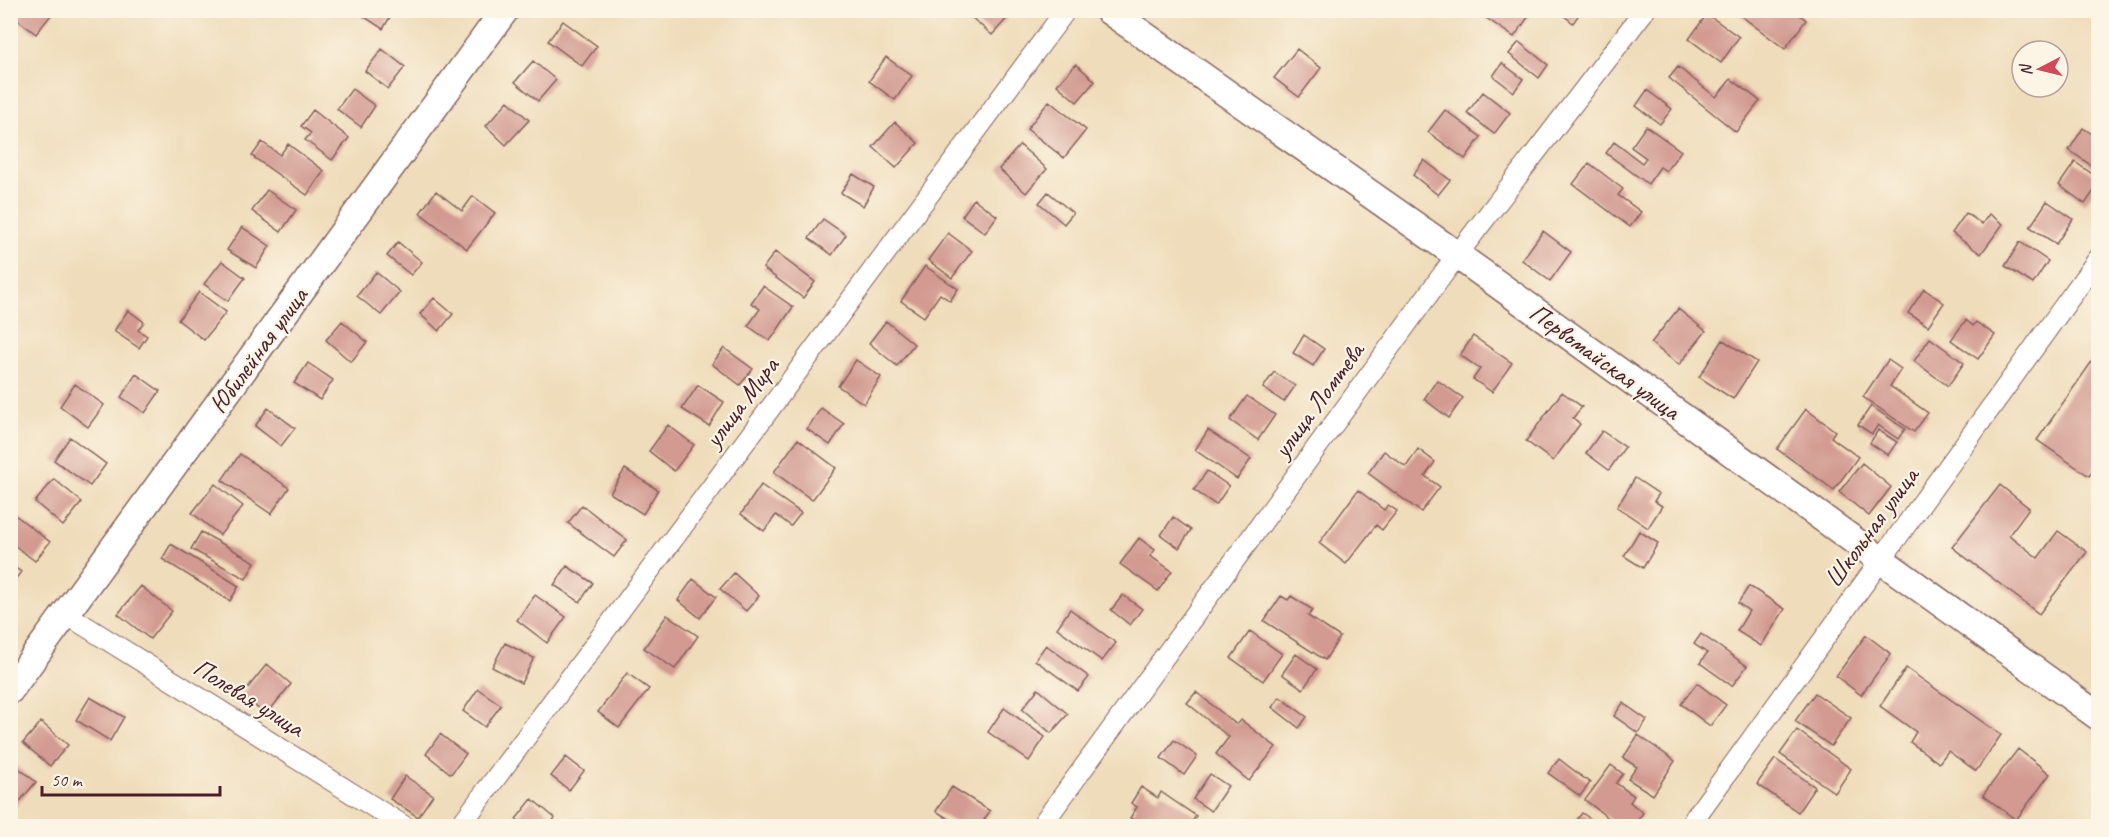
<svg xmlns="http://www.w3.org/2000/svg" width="2109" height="837" font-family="Caveat,sans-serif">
  <rect width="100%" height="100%" fill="#fcf5e5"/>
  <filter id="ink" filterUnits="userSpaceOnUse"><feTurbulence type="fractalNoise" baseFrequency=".0167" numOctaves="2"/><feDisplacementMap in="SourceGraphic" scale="12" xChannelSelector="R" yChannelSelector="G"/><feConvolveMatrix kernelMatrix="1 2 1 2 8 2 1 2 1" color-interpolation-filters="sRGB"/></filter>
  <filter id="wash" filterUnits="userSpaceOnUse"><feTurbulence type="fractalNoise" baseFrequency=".008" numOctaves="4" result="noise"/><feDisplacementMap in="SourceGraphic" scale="24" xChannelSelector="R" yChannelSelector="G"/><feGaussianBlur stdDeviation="1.35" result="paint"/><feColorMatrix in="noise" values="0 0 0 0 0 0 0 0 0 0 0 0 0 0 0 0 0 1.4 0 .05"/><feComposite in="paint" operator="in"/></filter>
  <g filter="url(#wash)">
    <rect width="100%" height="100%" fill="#efdcba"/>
    <g id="blocks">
      <path fill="#d29a90" d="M10,10H55L36,34L10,14Z
        M358,10H394L383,29L357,12Z
        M963,10H1007L1011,14L992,35Z
        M1486,10H1521L1529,16L1514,37L1482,15Z
        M1557,10H1582L1573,23Z
        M1743,10H1794L1806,20L1785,49L1740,15Z
        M1707,14L1739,37L1721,63L1689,39Z
        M563,21L597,46L582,66L548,41Z
        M1519,42L1548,65L1539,78L1509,54Z
        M382,49L405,67L388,89L365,71Z
        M1297,49L1321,68L1299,97L1274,78Z
        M886,57L912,76L895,100L869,81Z
        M533,61L556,80L538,101L515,82Z
        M1502,63L1523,79L1514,92L1493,76Z
        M1076,64L1095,81L1077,102L1057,85Z
        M1678,67L1716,97L1731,79L1760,101L1736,132L1669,78Z
        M352,89L375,106L361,127L337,109Z
        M1647,90L1672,109L1660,124L1636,106Z
        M1483,92L1510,113L1494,134L1467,113Z
        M508,101L529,120L506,145L486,126Z
        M1049,101L1086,130L1064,158L1027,129Z
        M313,110L349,138L332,160L305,140L311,133L301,126Z
        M1445,110L1481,137L1465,159L1428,132Z
        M895,122L918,143L896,168L873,147Z
        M1646,126L1681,151L1666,171L1660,167L1648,184L1606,153L1614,142L1642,163L1646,158L1631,147Z
        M2083,128L2098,138V170L2069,150Z
        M262,142L280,155L288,144L324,171L307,195L252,156Z
        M1020,145L1047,169L1026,193L999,169Z
        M1424,160L1450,180L1438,195L1413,175Z
        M2075,162L2098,178V185L2085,204L2059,185Z
        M1589,163L1623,189L1618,195L1641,212L1630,227L1573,184Z
        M853,174L874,187L863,206L841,193Z
        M267,190L296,210L281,232L252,211Z
        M436,191L462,211L473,196L495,213L467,249L420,213Z
        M1048,192L1073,213L1064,224L1039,203Z
        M974,199L997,216L985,233L962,216Z
        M2047,201L2073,219L2056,244L2030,227Z
        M1966,213L1982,224L1989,214L2003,224L1981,254L1952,233Z
        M823,219L846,235L832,255L809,238Z
        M242,227L270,246L256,268L227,250Z
        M1543,231L1571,252L1550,281L1522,260Z
        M948,233L972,251L952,278L928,260Z
        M398,242L422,262L411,275L387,256Z
        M2020,242L2048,261L2033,284L2005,266Z
        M775,252L815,282L803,298L763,268Z
        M222,261L245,278L228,301L204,284Z
        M925,266L958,289L950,301L940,294L924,317L901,301Z
        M376,272L400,292L381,315L357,296Z
        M763,286L793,307L770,341L748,326L760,309L751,303Z
        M1924,289L1944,303L1928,326L1908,313Z
        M199,292L226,312L204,340L178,320Z
        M434,298L453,314L439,331L420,314Z
        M1678,309L1706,331L1679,365L1651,343Z
        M128,310L144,322L138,330L147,336L139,348L114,331Z
        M1966,320L1973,326L1976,322L1995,335L1978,359L1951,340Z
        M342,321L367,342L351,362L326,340Z
        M886,321L914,344L897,366L869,343Z
        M1304,335L1324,349L1313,366L1293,353Z
        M1473,336L1512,363L1492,392L1473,379L1480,369L1460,355Z
        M1930,338L1964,363L1948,386L1914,361Z
        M1723,340L1757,362L1733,399L1699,377Z
        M724,348L753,369L740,385L712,364Z
        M2095,357L2098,359V462L2089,476L2037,440Z
        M856,360L881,377L864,404L838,386Z
        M1888,360L1901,369L1890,386L1928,413L1914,432L1863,397Z
        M308,363L333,380L320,400L294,383Z
        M1274,372L1295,386L1284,402L1263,388Z
        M136,374L160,391L145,413L121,397Z
        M1437,380L1463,398L1449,418L1424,399Z
        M75,384L104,405L88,427L60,406Z
        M698,385L724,402L709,426L682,409Z
        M1562,392L1582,407L1573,418L1580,424L1553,461L1526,441Z
        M1247,396L1275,415L1258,440L1230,420Z
        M1871,406L1905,429L1898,439L1878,425L1872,434L1858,425Z
        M268,408L295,428L281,446L255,426Z
        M821,408L844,424L830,445L807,429Z
        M1806,409L1835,431L1831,437L1858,457L1834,490L1777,449Z
        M668,425L694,445L674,471L649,451Z
        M1208,430L1251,459L1237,479L1195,450Z
        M1878,430L1897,442L1888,455L1870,443Z
        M1602,431L1625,447L1609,470L1586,453Z
        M70,437L106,464L90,486L54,460Z
        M798,439L836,468L812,500L774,472Z
        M1418,449L1435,462L1425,476L1440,487L1421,512L1368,473L1384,451L1406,467Z
        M240,454L289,488L271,514L222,480Z
        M1862,463L1891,487L1869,516L1839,492Z
        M625,469L658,490L643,514L610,493Z
        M1207,471L1229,486L1216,505L1194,490Z
        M1635,478L1659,494L1654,501L1662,506L1648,528L1617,507Z
        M54,479L82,502L63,526L35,502Z
        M215,484L243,506L220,535L192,513Z
        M761,485L801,513L791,526L776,515L764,531L741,514Z
        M2000,485L2029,508L2009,535L2038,558L2058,531L2087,552L2039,614L1952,547Z
        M1358,490L1384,510L1388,505L1397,511L1382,530L1376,525L1346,564L1319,543Z
        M582,505L627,540L614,557L568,523Z
        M10,511L50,542L35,561L10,542Z
        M1173,517L1191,530L1179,548L1161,535Z
        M1639,531L1658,543L1643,568L1624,556Z
        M201,532L255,562L246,579L191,549Z
        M1139,538L1155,550L1150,556L1172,571L1158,591L1120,564Z
        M171,544L239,586L230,601L162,559Z
        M10,564L21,572L10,586Z
        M567,566L593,583L580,602L554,585Z
        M734,573L759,596L746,611L720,589Z
        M693,579L716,597L700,618L678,600Z
        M141,586L172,611L150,639L118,614Z
        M1749,586L1785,609L1761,646L1737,631L1749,611L1738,603Z
        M535,595L566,617L547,643L517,620Z
        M1123,595L1142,609L1130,625L1111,610Z
        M1281,596L1288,600L1291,596L1313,610L1308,616L1340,637L1325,660L1264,621Z
        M1070,609L1116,643L1102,661L1057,628Z
        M667,615L698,636L675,669L644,648Z
        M1250,631L1282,654L1263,681L1231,658Z
        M1701,634L1747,666L1732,686L1700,663L1707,653L1694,644Z
        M1866,635L1891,654L1861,695L1836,676Z
        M505,643L534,658L521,683L492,667Z
        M1046,645L1089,677L1078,691L1035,660Z
        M1296,654L1317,669L1303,689L1282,674Z
        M267,664L291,684L266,715L242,695Z
        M1906,668L2001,735L1976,771L1948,751L1939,763L1910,742L1916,732L1880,706Z
        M627,673L649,689L619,728L598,712Z
        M1697,683L1726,705L1710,726L1681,704Z
        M478,689L501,705L485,727L463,711Z
        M1038,689L1068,714L1051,733L1022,709Z
        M1196,692L1237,725L1241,720L1276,747L1249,781L1216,754L1229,737L1187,703Z
        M1815,693L1851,718L1831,746L1795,721Z
        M90,697L124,717L110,741L76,720Z
        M1280,697L1307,717L1299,728L1272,707Z
        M1623,703L1647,720L1638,733L1614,716Z
        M1004,708L1045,737L1029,761L988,732Z
        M41,722L68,745L50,766L23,743Z
        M1797,730L1851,769L1835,793L1780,754Z
        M440,734L466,754L451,774L426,754Z
        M1638,735L1675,761L1653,795L1628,779L1637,767L1623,758Z
        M1174,740L1197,756L1184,775L1161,758Z
        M2018,749L2050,774L2016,820L1983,795Z
        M566,757L584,771L569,790L551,776Z
        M1559,759L1590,783L1580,796L1548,773Z
        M1775,759L1815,787L1798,812L1757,784Z
        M10,761L36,782L16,806L10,802Z
        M1611,765L1623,774L1616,783L1634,796L1630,802L1643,813L1633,826H1619L1585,800Z
        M1210,774L1228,786L1211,811L1193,799Z
        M405,776L433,795L418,817L390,799Z
        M952,787L990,811L980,826H960L936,811Z
        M1141,787L1158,798L1161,792L1196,816L1189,826H1143L1130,818L1137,807L1131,803Z
        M532,799L555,818L549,826H526L516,819Z
        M1582,813L1601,826H1572Z"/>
    </g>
  </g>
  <g filter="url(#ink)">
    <use href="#blocks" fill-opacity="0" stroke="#84615d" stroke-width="1.5"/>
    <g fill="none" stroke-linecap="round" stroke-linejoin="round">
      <g stroke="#84615d" stroke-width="22">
        <path id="street" d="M66,614L404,826
          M460,826L1066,10
          M1041,826L1457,255L1645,10
          M1689,826L2098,259"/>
      </g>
      <g stroke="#84615d" stroke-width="30">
        <path id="secondary" d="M1108,10L1457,255L2098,716
          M10,690L505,10"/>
      </g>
      <use href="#street" stroke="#fff" stroke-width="20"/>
      <use href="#secondary" stroke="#fff" stroke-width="27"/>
    </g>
  </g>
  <g text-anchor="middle" stroke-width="4.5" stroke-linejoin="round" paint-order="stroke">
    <g font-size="26" fill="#4a1f2b" stroke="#fcf5e5">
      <text transform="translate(258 350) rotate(-54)" y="9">Юбилейная улица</text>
      <text transform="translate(1605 361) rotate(36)" y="9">Первомайская улица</text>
      <text transform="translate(1318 400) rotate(-54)" y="9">улица Ломтева</text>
      <text transform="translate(741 402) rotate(-53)" y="9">улица Мира</text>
      <text transform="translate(1871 527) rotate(-54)" y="9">Школьная улица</text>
      <text transform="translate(249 697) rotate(32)" y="9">Полевая улица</text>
    </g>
  </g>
  <rect width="2109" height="837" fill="none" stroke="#fcf5e5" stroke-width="36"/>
  <g transform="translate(2040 69) rotate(263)"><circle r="28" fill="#fcf5e5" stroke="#b59f9b" stroke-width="1.5"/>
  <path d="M0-4.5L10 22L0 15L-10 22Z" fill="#d1495b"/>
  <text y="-9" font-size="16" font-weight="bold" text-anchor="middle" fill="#4a1f2b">N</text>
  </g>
  <path d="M42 786v9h178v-9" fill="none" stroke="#4a1f2b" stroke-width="3"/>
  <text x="51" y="786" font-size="18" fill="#4a1f2b" stroke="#fcf5e5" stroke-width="4.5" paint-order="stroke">50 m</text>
</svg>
